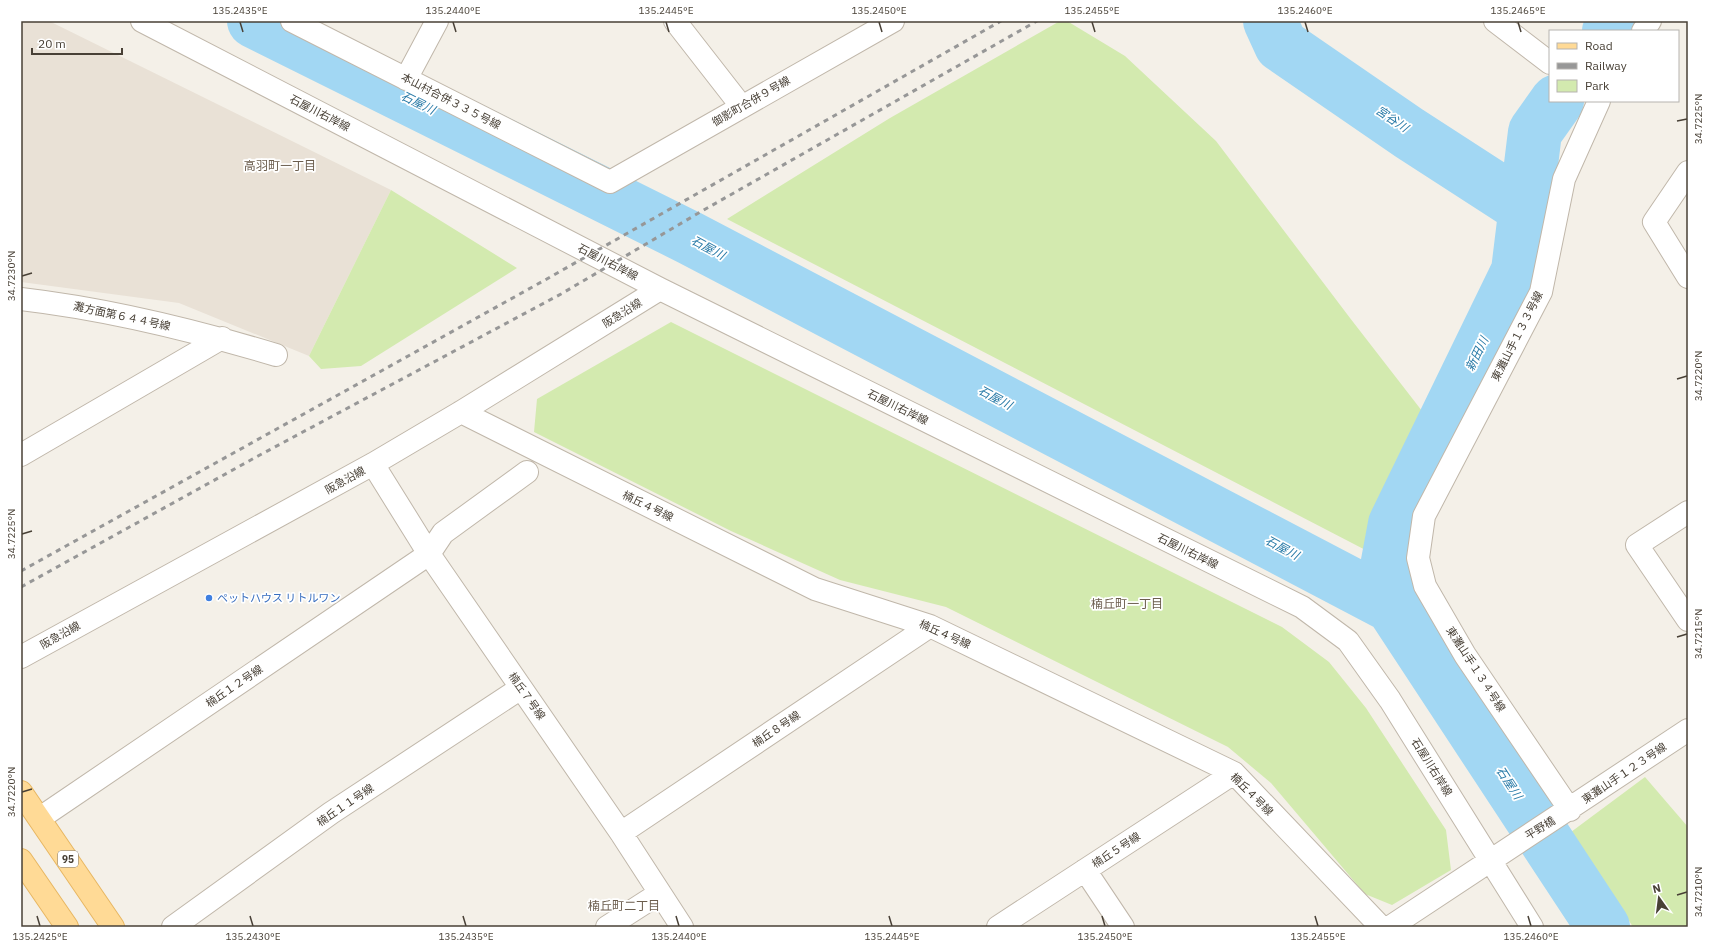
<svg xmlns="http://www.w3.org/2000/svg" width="1709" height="948" font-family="'IBM Plex Sans','Noto Sans JP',sans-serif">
  <rect width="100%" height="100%" fill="#f4f0e8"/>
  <path fill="#e9e1d6" d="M21,21H49L391,190L309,356L179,303L21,282Z"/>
  <path fill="#d3eaaf" d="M1060,21H1067L1125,56L1216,141L1350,318L1429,420L1387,517L1377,556L727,219L890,118Z
    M391,190L517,268L361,366L321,369L309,356Z
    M671,322L1282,627L1329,662L1366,708L1446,830L1451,870L1392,905L1365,894L1271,783L1228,747L946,607L840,580L731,531L534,432L537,399Z
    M1645,777L1688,827V927H1633L1571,832Z"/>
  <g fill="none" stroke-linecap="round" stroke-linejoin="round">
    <path stroke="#a2d7f3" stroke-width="54" d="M254,21L690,238L1392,606L1603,927
      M1270,21L1281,45L1409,133L1525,208
      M1609,31L1616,21
      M1392,606L1387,567L1395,524L1518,271L1535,132L1557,101"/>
    <g stroke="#c0b7aa" stroke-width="24">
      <path id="minor" d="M142,21L660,289L1302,607L1348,641L1390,700L1532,927
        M292,21L610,182L893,21
        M675,21L742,107
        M1495,21L1550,63
        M1643,31L1650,21
        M406,79L437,21
        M1688,172L1654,222L1688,277
        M21,299C107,309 193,330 276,355
        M461,412L815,589L930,626L1234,773L1381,927
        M21,455L222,338
        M373,464L429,554L621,833L682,927
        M1688,512L1637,545L1688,620
        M21,657L373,464L461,412L660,289
        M1570,810L1465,655L1425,586L1418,558L1424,516L1541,292L1564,179L1599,101
        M40,818L429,554L443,533L527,472
        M621,833L930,626
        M1085,870L1123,927
        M173,927L331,813L521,688
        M607,927L660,893
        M998,927L1234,773
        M1390,927L1688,730"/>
    </g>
    <g stroke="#e8b762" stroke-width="24">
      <path id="major" d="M21,792L113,927
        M21,860L67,927"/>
    </g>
    <use href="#minor" stroke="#fff" stroke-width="22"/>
    <use href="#major" stroke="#ffda96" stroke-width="22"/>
    <path stroke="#979797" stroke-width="3" stroke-dasharray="5 5" stroke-linecap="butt" d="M21,571L545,280L1001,21
      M21,587L258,456L561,294L702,211L1037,21"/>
  </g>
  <path fill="none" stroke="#484036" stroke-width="1.5" d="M240,22L243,32M453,22L456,32M666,22L669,32M879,22L882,32M1092,22L1095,32M1305,22L1308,32M1518,22L1521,32M1677,121L1687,119M22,276L32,273M1677,379L1687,376M22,534L32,531M1677,637L1687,634M22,792L32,789M1677,895L1687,892M37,916L40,926M250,916L253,926M463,916L466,926M676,916L679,926M889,916L892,926M1102,916L1105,926M1315,916L1318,926M1528,916L1531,926"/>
  <circle fill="#3f7fe0" stroke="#fff" stroke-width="1.5" cx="209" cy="598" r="4"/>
  <g text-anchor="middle" stroke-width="3.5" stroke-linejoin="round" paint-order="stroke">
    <rect fill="#fff" stroke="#7f7972" stroke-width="1" x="58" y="851" width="20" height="16" rx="3"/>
    <g font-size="10" font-weight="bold" fill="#484036">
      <text x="68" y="863">95</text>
    </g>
    <g font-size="11" fill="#484036" stroke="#fff">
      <text transform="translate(451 101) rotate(27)" y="4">本山村合併３３５号線</text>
      <text transform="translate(751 101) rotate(-30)" y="4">御影町合併９号線</text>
      <text transform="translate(320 113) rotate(27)" y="4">石屋川右岸線</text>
      <text transform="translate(608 262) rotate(27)" y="4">石屋川右岸線</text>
      <text transform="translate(622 313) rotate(-32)" y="4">阪急沿線</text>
      <text transform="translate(122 316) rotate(12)" y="4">灘方面第６４４号線</text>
      <text transform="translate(1517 336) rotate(-63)" y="4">東灘山手１３３号線</text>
      <text transform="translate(898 407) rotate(26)" y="4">石屋川右岸線</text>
      <text transform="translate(345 480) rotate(-29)" y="4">阪急沿線</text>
      <text transform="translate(648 506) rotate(26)" y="4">楠丘４号線</text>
      <text transform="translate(1188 551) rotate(26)" y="4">石屋川右岸線</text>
      <text transform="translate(945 634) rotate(24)" y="4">楠丘４号線</text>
      <text transform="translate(60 635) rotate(-29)" y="4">阪急沿線</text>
      <text transform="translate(1476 669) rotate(57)" y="4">東灘山手１３４号線</text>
      <text transform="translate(234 686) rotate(-34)" y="4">楠丘１２号線</text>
      <text transform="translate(527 696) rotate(55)" y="4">楠丘７号線</text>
      <text transform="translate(776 729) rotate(-34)" y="4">楠丘８号線</text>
      <text transform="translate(1432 767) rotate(58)" y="4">石屋川右岸線</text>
      <text transform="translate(1624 773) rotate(-34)" y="4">東灘山手１２３号線</text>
      <text transform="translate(1252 794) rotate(45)" y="4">楠丘４号線</text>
      <text transform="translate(345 805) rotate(-34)" y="4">楠丘１１号線</text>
      <text transform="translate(1540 828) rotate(-31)" y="4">平野橋</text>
      <text transform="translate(1116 850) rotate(-33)" y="4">楠丘５号線</text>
    </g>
    <g font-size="11" fill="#366cbe" stroke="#fff" text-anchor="start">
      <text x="217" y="602">ペットハウス リトルワン</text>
    </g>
    <g font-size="12" font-style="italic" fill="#287aa7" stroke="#fff">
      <text transform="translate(418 103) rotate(26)" y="4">石屋川</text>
      <text transform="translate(1392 119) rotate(34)" y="4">宮谷川</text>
      <text transform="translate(708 248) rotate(28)" y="4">石屋川</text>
      <text transform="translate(1477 354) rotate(-64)" y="4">新田川</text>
      <text transform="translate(995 398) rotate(28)" y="4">石屋川</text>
      <text transform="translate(1282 548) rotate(28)" y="4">石屋川</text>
      <text transform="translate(1509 783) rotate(57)" y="4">石屋川</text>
    </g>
    <g font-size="12" fill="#6b5d4d" stroke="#fff">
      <text x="280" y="170">高羽町一丁目</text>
      <text x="1127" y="608">楠丘町一丁目</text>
      <text x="624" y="910">楠丘町二丁目</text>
    </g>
  </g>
  <rect width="1709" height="948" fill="none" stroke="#ffffff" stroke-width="44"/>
  <rect x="1549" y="30" width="130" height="72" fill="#ffffff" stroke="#b6b3af"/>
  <rect x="1557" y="43" width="20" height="6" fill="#ffda96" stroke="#b6b3af"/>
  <text x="1585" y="50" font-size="12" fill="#484036">Road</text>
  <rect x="1557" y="63" width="20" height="6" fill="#979797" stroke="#b6b3af"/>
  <text x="1585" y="70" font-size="12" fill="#484036">Railway</text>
  <rect x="1557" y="80" width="20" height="12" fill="#d3eaaf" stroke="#b6b3af"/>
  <text x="1585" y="90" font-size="12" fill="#484036">Park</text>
  <g transform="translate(1659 898) rotate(346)" stroke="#ffffff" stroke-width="3" paint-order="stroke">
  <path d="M0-3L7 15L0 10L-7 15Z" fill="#484036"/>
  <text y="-6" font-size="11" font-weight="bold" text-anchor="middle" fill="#484036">N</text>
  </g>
  <path d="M32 48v6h90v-6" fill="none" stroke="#484036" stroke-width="2"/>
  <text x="38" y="48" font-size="12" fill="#484036" stroke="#ffffff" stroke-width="3" paint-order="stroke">20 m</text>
  <rect x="22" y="22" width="1665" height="904" fill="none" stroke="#484036" stroke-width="1.5"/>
  <g font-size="10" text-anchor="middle" fill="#484036">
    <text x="240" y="14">135.2435°E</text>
    <text x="453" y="14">135.2440°E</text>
    <text x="666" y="14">135.2445°E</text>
    <text x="879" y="14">135.2450°E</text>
    <text x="1092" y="14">135.2455°E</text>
    <text x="1305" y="14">135.2460°E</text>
    <text x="1518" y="14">135.2465°E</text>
    <text transform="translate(1698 119) rotate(-90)" y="4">34.7225°N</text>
    <text transform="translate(11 276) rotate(-90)" y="4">34.7230°N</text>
    <text transform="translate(1698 376) rotate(-90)" y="4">34.7220°N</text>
    <text transform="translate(11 534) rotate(-90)" y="4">34.7225°N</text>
    <text transform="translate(1698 634) rotate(-90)" y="4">34.7215°N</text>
    <text transform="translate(11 792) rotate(-90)" y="4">34.7220°N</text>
    <text transform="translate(1698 892) rotate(-90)" y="4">34.7210°N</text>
    <text x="40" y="940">135.2425°E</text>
    <text x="253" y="940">135.2430°E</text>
    <text x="466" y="940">135.2435°E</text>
    <text x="679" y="940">135.2440°E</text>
    <text x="892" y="940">135.2445°E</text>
    <text x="1105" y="940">135.2450°E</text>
    <text x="1318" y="940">135.2455°E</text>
    <text x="1531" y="940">135.2460°E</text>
  </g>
</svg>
